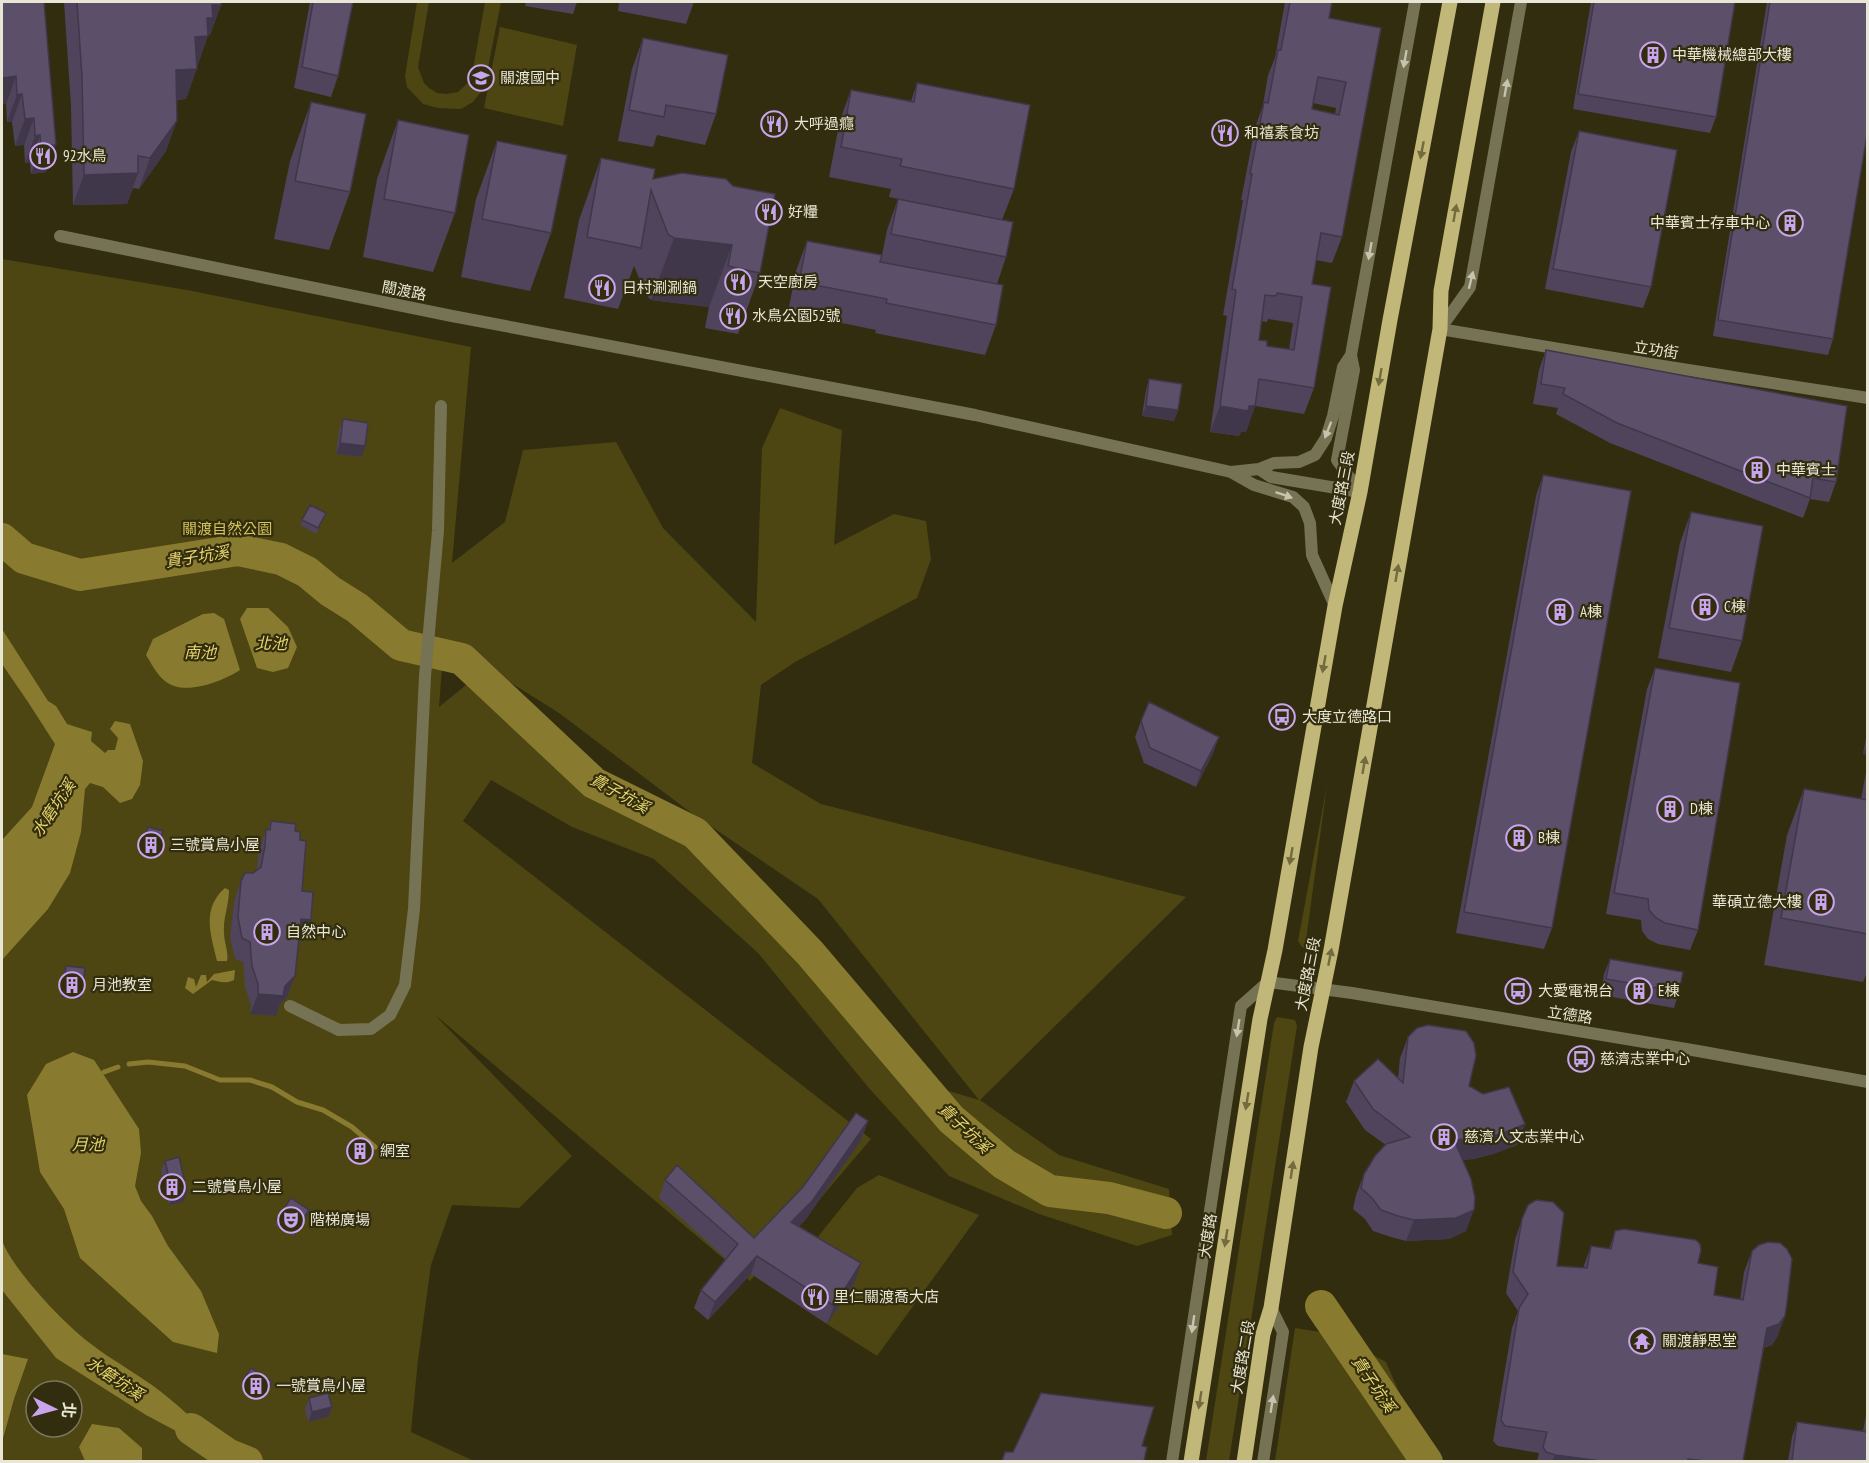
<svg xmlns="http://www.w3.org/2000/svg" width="1869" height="1463" font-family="'PT Sans Narrow','Noto Sans TC',sans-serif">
  <rect width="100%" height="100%" fill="#322d0e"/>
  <path fill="#4d4512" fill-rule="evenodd" d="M417,2H429L418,67L424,83L429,88L437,93L446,94L458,92L471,80L485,2H501L484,88L473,102L461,109L438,108L423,104L407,87L405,76Z
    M500,27L577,45L563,126L484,108Z
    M2,259L187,290L471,347L452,563L505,522L523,450L616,442L663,528L756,622L762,448L780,408L842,430L834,545L894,514L926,521L931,559L917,598L795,662L761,685L752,763L821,804L1186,897L980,1100L1059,1155L1169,1189L1172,1235L1137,1246L1039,1214L949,1176L868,1087L758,953L654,859L572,827L491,780L463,821L871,1139L750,1281L434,1014L572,1156L519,1208L452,1205L431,1265L418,1360L411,1432L474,1461H2ZM444,641L559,713L690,812L818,899L979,1100L895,1075L808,960L694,849L604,795L472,680L439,707ZM36,1391H72V1427H36Z
    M1327,785L1305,948L1302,947L1298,941Z
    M1277,1017L1295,1020L1297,1026L1229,1461H1206L1274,1023Z
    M879,1175L979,1215L877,1356L827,1324L854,1282L805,1253L857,1188Z
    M1295,1328L1334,1334L1386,1362L1411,1420L1424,1461H1275Z"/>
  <path fill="#887b2f" d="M247,608H268L288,627L297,647L288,668L273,672L257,668L240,619Z
    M214,613L224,619L240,670C223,681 184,697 165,681C157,675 151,663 146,655L153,639L203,614Z
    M2,629L48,701L56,706L67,724L92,732L91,741L105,753L108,750H115L118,738L110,729L115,721L130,724L143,761L140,785L132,799L120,803L103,787L90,783L85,789L81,832L70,873L48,909L2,960V840L32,807L55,744L28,702L2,664Z
    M225,888L229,890C229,905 223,918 224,933C224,942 229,953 227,961H217C211,935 201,909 225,888Z
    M235,970L234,980C226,984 220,982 212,980L193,994L185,988L188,977L194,979L196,987L201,975H206L207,982L214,974Z
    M73,1052L94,1060L139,1129L141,1153L135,1186L141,1201L152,1216L168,1246L201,1291L219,1334L217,1353L173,1342L80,1258L64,1209L40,1172L27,1095L46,1064Z
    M2,1240C11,1268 66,1326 91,1344C113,1361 138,1374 160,1391C183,1409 207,1432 227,1454L210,1449L146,1415L56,1358L2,1290Z
    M2,1354L28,1359L14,1399L2,1442Z
    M92,1424L119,1428L142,1448V1461H85L79,1447Z"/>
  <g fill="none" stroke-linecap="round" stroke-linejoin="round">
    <path stroke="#887b2f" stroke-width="5" d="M129,1064L148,1062L185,1066L220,1080H250L272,1087L297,1102L323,1110L352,1127L375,1147
      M104,1072L118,1067"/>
    <path stroke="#887b2f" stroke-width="32" d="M2,539L24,558L80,575L238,550L281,559L307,572L330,591L357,608L401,645L462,659L594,783L695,833L810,953L951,1119L1004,1164L1050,1191L1109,1198L1166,1213
      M1321,1306L1427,1462
      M191,1429L227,1454L247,1462"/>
    <path stroke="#767254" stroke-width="12" d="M1521,2L1470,287L1440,329L1650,364L1868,398
      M60,236L452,316L975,415L1231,472L1254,485L1293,497L1304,507L1310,523L1312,555L1335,606
      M1259,469L1271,477L1360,492
      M1231,472L1259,469L1274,463L1299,462L1315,455L1326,438L1333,416L1343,367L1351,355
      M1360,492L1337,460L1354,370L1351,355L1415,2
      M290,1006L339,1030L371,1029L390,1015L405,985L414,909L425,676L438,531L441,406
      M1172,1462L1241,1006L1268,982L1352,993L1698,1051L1868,1082
      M1263,1462L1283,1332L1271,1308"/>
    <path stroke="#c1b778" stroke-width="15" d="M1191,1462L1260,1019L1275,950L1335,606L1360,492L1390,320L1450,2
      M1244,1462L1263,1334L1271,1308L1311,1047L1331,950L1440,329L1441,291L1493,2"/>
  </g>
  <path fill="#4f445b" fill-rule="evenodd" d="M44,2L46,172L31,174L30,163H25L24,145L15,146L12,122H7L6,104H2Z
    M64,2H221V5L210,35H208L186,99L177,100L166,151L139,189L133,188L127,204L73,205L71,106Z
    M310,2H353L338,76L331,97L294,88Z
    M526,2H577L573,14L525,6Z
    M619,2H694L686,24L618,11Z
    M1285,2H1332L1329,18L1381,28L1342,237L1332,263L1316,260L1312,284L1314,388L1304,414L1255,406L1246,432H1241L1239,436L1210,432L1227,316L1223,315L1243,200H1241L1255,128L1263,105L1268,75L1275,58ZM1313,103L1336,108L1335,114L1312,109ZM1268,319L1293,323L1289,349L1267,346L1259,340L1261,321L1267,322Z
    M1591,2H1735L1716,117L1710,133L1573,109Z
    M1767,2H1868L1833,339L1828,355L1713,336Z
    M643,38L716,114L705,145L657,135L653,147L618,141L632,69Z
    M917,83L1014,189L1002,220L889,197L891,189L829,177L840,120L851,90L911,101Z
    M311,102L350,192L329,250L274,239L290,161Z
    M398,120L455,213L433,272L363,257L377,179Z
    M1579,131L1651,287L1643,308L1545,289L1571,152Z
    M497,141L551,233L530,291L461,277L476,199Z
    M601,158L653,179L760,273L738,334L705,328L709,307L651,300L646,295L634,266L618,309L564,298L579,220Z
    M898,199L1006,257L997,284L996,325L985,355L875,333L876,330L788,312L796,271L807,241L882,255L887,230Z
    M1546,350L1836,482L1829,502L1810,499L1803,518L1610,443L1556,414L1558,408L1533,404L1539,370Z
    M1149,379L1178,410L1174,421L1142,416L1146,390Z
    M343,419L365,446L362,457L336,454L339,430Z
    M1543,475L1552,928L1544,949L1456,933L1536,496Z
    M1691,512L1742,641L1731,672L1658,658L1680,543Z
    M324,518L316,534L300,525L302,520Z
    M1655,668L1698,930L1690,950L1658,944L1648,939L1642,931L1641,920L1606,914L1647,689Z
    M1141,721L1219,737L1213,753L1196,787L1144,763L1135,737Z
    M1868,728V755L1863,754Z
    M1868,762V970L1863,982L1764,965L1787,835L1804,789L1861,799Z
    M271,821L295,831L300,840L302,891L311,920L303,941H299L295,976L287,997L280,1004L276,1016L250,1014L251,1005L245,987L243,962L235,959L230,938L234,902L241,881L257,870L259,850L266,829H268Z
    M148,827L157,852L155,858L141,854Z
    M1610,959L1679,992L1674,1008L1601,995L1604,974Z
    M66,966L82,994L80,999L61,997L64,971Z
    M1408,1037L1469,1086L1525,1124L1517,1145L1493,1154L1474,1159L1462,1160L1466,1231L1449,1239L1406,1241L1391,1237L1373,1231L1365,1219L1353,1209L1356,1195L1364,1174L1386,1145L1365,1130L1346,1102L1354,1081L1398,1078L1400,1058Z
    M868,1121L861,1140L806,1219L799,1226L855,1282L827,1324L751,1274L708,1320L694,1308L701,1290L726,1259L659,1198L665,1180L754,1238Z
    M165,1161L183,1202L169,1205L161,1171Z
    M307,1216L294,1236L275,1225L277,1219Z
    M1522,1219L1557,1266L1583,1268L1591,1246L1609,1249L1615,1231L1698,1263L1714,1295L1740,1300L1744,1272L1752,1251L1785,1316L1777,1337L1772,1345L1764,1348L1743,1461H1537L1539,1453L1498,1446L1493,1441L1512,1328L1518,1311L1506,1293L1515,1240Z
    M243,1380L272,1382L270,1387L262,1399L241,1385Z
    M309,1398L332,1407L328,1417L308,1422L305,1409Z
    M1868,1411V1461H1788L1792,1437L1797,1422L1863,1431L1866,1415Z"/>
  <path fill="#40374a" d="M212,5H221L210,35H206L208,36L197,67L195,37Z
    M197,69L186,99L165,100L176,70Z
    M16,76L6,104H2V78Z
    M22,94L12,122H7L17,95Z
    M34,118L24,145L15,146L25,119Z
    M177,121L166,151L139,189L150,158Z
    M40,135L30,163H25L35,136Z
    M56,145L46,172L31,174L41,146Z
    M138,173L127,204L73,205L84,175Z
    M674,238L732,245L709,307L651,300Z
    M1146,406L1178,410L1174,421L1142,416Z
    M1220,406H1255L1246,432H1241L1239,436L1210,432Z
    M340,443L365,446L362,457L336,454Z
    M1219,737L1213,753L1196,787L1201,771Z
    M1868,742V755L1863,754Z
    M301,919L311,920L303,941L294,940Z
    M295,976L287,997L280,1004L276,1016L250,1014L258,994L285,986Z
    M63,992L82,994L80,999L61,997Z
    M868,1121L861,1140L806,1219L785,1240L791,1222Z
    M1525,1124L1517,1145L1493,1154L1474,1159L1446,1161L1454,1140Z
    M187,1192L183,1202L169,1205L173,1195Z
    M309,1210L307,1216L294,1236L296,1231Z
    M1474,1210L1466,1231L1449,1239L1406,1241L1414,1220Z
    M757,1256L751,1274L708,1320L715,1302Z
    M861,1263L855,1282L827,1324L834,1306Z
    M1785,1316L1777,1337L1772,1345L1760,1349L1767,1328Z
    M272,1382L270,1387L262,1399L264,1394Z
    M332,1407L328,1417L308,1422L312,1412Z
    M1555,1455L1601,1461H1552Z"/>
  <path fill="#5c4f6a" stroke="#40374a" stroke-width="1.5" fill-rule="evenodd" d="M2,2H44L56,145L41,146L40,135L35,136L34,118L25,119L22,94L17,95L16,76L2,78Z
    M77,2H221V5H212L213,18H207L208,36L195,37L197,69L176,70L177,121L150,158L138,156V173L84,175L82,76Z
    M313,2H353L338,76L302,67Z
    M1290,2H1332L1329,18L1381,28L1342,237L1321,233L1312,284L1331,287L1314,388L1259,379L1255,406H1249L1248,411L1220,406L1236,290L1232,289L1252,174H1250L1264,102L1268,103L1278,50H1281ZM1318,77L1346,82L1339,115L1312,109ZM1277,293L1302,297L1294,350L1267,346V341L1259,340L1265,295L1276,296Z
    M1594,2H1735L1716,117L1578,94Z
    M1770,2H1868V129L1833,339L1718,320Z
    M643,38L728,55L716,114L666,105L664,117L629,110Z
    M917,83L1030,105L1014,189L900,166L902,159L841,147L851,90L914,102Z
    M311,102L366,114L350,192L295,181Z
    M398,120L469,135L455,213L384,199Z
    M1579,131L1677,150L1651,287L1553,269Z
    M497,141L567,155L551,233L482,219Z
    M601,158L655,169L653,179L682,173L726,179L733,186L775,194L760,273L728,266L732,245L674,238L668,234L651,190L641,248L587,237Z
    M898,199L1013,222L1006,257L891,234Z
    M807,241L882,255L880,262L1003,285L996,325L886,303L887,299L799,282Z
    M1546,350L1847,406L1836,482L1813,478L1810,498L1617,423L1563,394L1565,388L1541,384Z
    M1149,379L1182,384L1178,410L1146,406Z
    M343,419L368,423L365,446L340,443Z
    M1543,475L1631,491L1552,928L1464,912Z
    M310,505L326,513L318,528L302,520Z
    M1691,512L1763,526L1742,641L1669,628Z
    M1655,668L1740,683L1698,930L1665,923L1656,918L1649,910L1648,899L1614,893Z
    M1149,702L1219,737L1201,771L1150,748L1141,721Z
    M1804,789L1868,800V934L1781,918Z
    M271,821L296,824L295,831L300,832V840L306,841L302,891L313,892L311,920L301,919L295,976L285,986L283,996L258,994V984L252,966L250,942L242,938L238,917L241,881L245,873H253L261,867L265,846L266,829L270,830Z
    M148,827L163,831L157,852L142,848Z
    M1610,959L1683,972L1679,992L1606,979Z
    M66,966L85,968L82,994L63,992Z
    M1428,1025L1466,1031L1474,1043L1476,1056L1469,1086L1483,1094L1509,1087L1525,1124L1501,1134L1481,1138L1454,1140L1471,1179L1475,1198L1474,1210L1456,1218L1414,1220L1398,1216L1381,1210L1372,1198L1361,1188L1364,1174L1375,1156L1386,1144L1410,1137L1373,1109L1354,1081L1378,1059L1403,1083L1408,1037L1417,1028Z
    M856,1113L868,1121L813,1200L791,1222L861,1263L834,1306L757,1256L715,1302L701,1290L738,1244L665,1180L677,1165L754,1238L803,1187Z
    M179,1157L187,1192L173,1195L165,1161Z
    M291,1198L309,1210L296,1231L277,1219Z
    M1536,1200L1553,1202L1564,1213L1557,1266L1587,1268L1591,1246L1611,1249L1615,1231L1624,1229L1696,1240L1700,1244L1701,1250L1698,1263L1718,1267L1714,1295L1743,1300L1752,1251L1759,1245L1768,1242L1780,1243L1787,1249L1792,1259L1787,1303L1785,1316L1779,1324L1767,1328L1743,1461H1705L1688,1459L1687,1461H1601L1555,1455L1546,1452L1543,1447L1547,1432L1505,1426L1501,1420L1519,1308L1528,1294L1513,1272L1522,1219L1528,1205Z
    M251,1368L272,1382L264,1394L243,1380Z
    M328,1393L332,1407L312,1412L309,1398Z
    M1041,1393L1154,1407L1142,1446L1147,1447L1144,1461H1002L1005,1452H1013Z
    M1797,1422L1867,1432L1868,1427V1461H1792Z"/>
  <defs><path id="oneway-solid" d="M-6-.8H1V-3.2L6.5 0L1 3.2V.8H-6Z" transform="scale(1.5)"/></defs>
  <g fill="#c6c3ae">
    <use href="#oneway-solid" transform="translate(1405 59) rotate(100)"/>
    <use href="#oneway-solid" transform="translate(1506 88) rotate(-80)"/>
    <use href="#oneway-solid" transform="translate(1370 251) rotate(100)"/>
    <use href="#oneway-solid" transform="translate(1471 280) rotate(-76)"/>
    <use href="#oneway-solid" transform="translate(1328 430) rotate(111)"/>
    <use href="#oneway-solid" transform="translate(1284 495) rotate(19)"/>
    <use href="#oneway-solid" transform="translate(1238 1028) rotate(99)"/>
    <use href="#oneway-solid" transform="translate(1193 1324) rotate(98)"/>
    <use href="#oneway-solid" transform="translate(1272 1404) rotate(-81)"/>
  </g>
  <g fill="#726b3e">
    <use href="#oneway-solid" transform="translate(1422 150) rotate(101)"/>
    <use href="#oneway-solid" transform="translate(1455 213) rotate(-80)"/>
    <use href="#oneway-solid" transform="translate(1380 377) rotate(100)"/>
    <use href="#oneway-solid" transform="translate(1397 573) rotate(-80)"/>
    <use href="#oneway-solid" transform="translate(1324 664) rotate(100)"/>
    <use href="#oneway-solid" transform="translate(1364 765) rotate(-80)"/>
    <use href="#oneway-solid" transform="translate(1291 856) rotate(100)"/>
    <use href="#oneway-solid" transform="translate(1330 957) rotate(-79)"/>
    <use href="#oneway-solid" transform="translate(1247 1101) rotate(99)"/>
    <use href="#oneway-solid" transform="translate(1292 1170) rotate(-81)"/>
    <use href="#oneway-solid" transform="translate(1226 1238) rotate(99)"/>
    <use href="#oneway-solid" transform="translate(1200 1400) rotate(99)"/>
  </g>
  <defs>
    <g id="building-ring" transform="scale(1.35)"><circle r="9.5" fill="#322d0e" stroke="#c9a5ee" stroke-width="1.5"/><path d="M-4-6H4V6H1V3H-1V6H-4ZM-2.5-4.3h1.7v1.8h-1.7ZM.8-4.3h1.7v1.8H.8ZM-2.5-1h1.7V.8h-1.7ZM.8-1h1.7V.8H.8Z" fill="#c9a5ee"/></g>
    <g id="school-ring" transform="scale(1.35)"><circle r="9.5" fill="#322d0e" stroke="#c9a5ee" stroke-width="1.5"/><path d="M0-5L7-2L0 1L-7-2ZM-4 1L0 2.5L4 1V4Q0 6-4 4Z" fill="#c9a5ee"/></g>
    <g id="restaurant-ring" transform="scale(1.35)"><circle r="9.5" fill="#322d0e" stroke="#c9a5ee" stroke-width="1.5"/><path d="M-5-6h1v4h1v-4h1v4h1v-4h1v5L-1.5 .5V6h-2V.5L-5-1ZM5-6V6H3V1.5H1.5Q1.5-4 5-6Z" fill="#c9a5ee"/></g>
    <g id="bus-ring" transform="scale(1.35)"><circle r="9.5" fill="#322d0e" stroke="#c9a5ee" stroke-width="1.5"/><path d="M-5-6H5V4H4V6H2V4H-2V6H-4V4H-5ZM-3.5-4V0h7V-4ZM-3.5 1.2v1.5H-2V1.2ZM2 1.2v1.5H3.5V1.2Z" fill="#c9a5ee"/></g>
    <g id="theatre-ring" transform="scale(1.35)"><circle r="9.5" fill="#322d0e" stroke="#c9a5ee" stroke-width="1.5"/><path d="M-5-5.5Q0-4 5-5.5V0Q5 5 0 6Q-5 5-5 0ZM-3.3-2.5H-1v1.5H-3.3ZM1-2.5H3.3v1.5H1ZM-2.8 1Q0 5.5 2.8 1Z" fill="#c9a5ee"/></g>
    <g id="temple-ring" transform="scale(1.35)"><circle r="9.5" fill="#322d0e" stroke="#c9a5ee" stroke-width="1.5"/><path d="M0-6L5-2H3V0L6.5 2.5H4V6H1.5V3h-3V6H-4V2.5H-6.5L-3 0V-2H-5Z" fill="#c9a5ee"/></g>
  </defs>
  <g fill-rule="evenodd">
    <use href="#building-ring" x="1653" y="55"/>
    <use href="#school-ring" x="481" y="78"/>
    <use href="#restaurant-ring" x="774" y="124"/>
    <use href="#restaurant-ring" x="1225" y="133"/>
    <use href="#restaurant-ring" x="43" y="156"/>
    <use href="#restaurant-ring" x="769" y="212"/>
    <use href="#building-ring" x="1790" y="223"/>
    <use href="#restaurant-ring" x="738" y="282"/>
    <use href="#restaurant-ring" x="602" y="288"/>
    <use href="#restaurant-ring" x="733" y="316"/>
    <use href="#building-ring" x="1757" y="470"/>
    <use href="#building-ring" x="1705" y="607"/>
    <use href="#building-ring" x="1560" y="612"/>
    <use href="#bus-ring" x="1282" y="717"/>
    <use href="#building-ring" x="1670" y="809"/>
    <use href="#building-ring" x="1519" y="838"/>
    <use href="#building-ring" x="151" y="845"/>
    <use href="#building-ring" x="1821" y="902"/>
    <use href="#building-ring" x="267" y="932"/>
    <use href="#building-ring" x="72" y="985"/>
    <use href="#bus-ring" x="1518" y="991"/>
    <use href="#building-ring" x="1639" y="991"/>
    <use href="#bus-ring" x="1581" y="1059"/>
    <use href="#building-ring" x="1444" y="1137"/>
    <use href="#building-ring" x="360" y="1151"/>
    <use href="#building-ring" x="172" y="1187"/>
    <use href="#theatre-ring" x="291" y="1220"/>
    <use href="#restaurant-ring" x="815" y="1297"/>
    <use href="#temple-ring" x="1642" y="1341"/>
    <use href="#building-ring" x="256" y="1386"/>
  </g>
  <g text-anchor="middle" stroke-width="4.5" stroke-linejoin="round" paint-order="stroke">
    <g font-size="15" fill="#e8e6d4" stroke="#322d0e" text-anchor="start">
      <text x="1672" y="60">中華機械總部大樓</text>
      <text x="500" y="83">關渡國中</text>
      <text x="794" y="129">大呼過癮</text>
      <text x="1244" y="138">和禧素食坊</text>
      <text x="63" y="161">92水鳥</text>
      <text x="788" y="217">好糧</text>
      <text x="1770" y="228" text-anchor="end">中華賓士存車中心</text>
      <text x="758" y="287">天空廚房</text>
      <text x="622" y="293">日村涮涮鍋</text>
      <text x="752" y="321">水鳥公園52號</text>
      <text x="1776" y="475">中華賓士</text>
      <text x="1724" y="612">C棟</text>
      <text x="1580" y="617">A棟</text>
      <text x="1302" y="722">大度立德路口</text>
      <text x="1690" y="814">D棟</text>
      <text x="1538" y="843">B棟</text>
      <text x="170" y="850">三號賞鳥小屋</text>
      <text x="1802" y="907" text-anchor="end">華碩立德大樓</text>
      <text x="286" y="937">自然中心</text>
      <text x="92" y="990">月池教室</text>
      <text x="1538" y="996">大愛電視台</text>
      <text x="1658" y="996">E棟</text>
      <text x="1600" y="1064">慈濟志業中心</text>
      <text x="1464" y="1142">慈濟人文志業中心</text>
      <text x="380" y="1156">網室</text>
      <text x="192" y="1192">二號賞鳥小屋</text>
      <text x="310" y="1225">階梯廣場</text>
      <text x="834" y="1302">里仁關渡喬大店</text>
      <text x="1662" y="1346">關渡靜思堂</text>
      <text x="276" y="1391">一號賞鳥小屋</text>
    </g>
    <g font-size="15" fill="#e8e6d4" stroke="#322d0e">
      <text transform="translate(404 291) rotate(11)" y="5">關渡路</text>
      <text transform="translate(1656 350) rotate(9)" y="5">立功街</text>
      <text transform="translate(1342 488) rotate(-79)" y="5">大度路三段</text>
      <text transform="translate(1308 974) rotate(-79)" y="5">大度路三段</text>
      <text transform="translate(1570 1015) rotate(9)" y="5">立德路</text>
      <text transform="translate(1208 1236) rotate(-81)" y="5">大度路</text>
      <text transform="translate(1243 1357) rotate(-80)" y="5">大度路二段</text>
    </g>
    <g font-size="15" fill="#d4c359" stroke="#322d0e">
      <text x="227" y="534">關渡自然公園</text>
    </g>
    <g font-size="16" font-style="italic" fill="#e9d76e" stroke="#322d0e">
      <text transform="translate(197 556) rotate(-9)" y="6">貴子坑溪</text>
      <text x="271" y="649">北池</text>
      <text x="200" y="658">南池</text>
      <text transform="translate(620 793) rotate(29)" y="6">貴子坑溪</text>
      <text transform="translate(53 808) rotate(-56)" y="6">水磨坑溪</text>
      <text transform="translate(965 1128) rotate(43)" y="6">貴子坑溪</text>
      <text x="88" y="1150">月池</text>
      <text transform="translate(115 1378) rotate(34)" y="6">水磨坑溪</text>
      <text transform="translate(1374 1384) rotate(56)" y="6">貴子坑溪</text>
    </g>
  </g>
  <rect width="1869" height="1463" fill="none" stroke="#e8e6d4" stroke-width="6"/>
  <g transform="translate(54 1409) rotate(95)"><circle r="28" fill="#322d0e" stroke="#7b775d" stroke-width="1.5"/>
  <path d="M0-4.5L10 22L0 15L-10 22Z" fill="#c9a5ee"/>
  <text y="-9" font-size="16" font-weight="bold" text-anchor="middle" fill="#e8e6d4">北</text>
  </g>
</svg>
